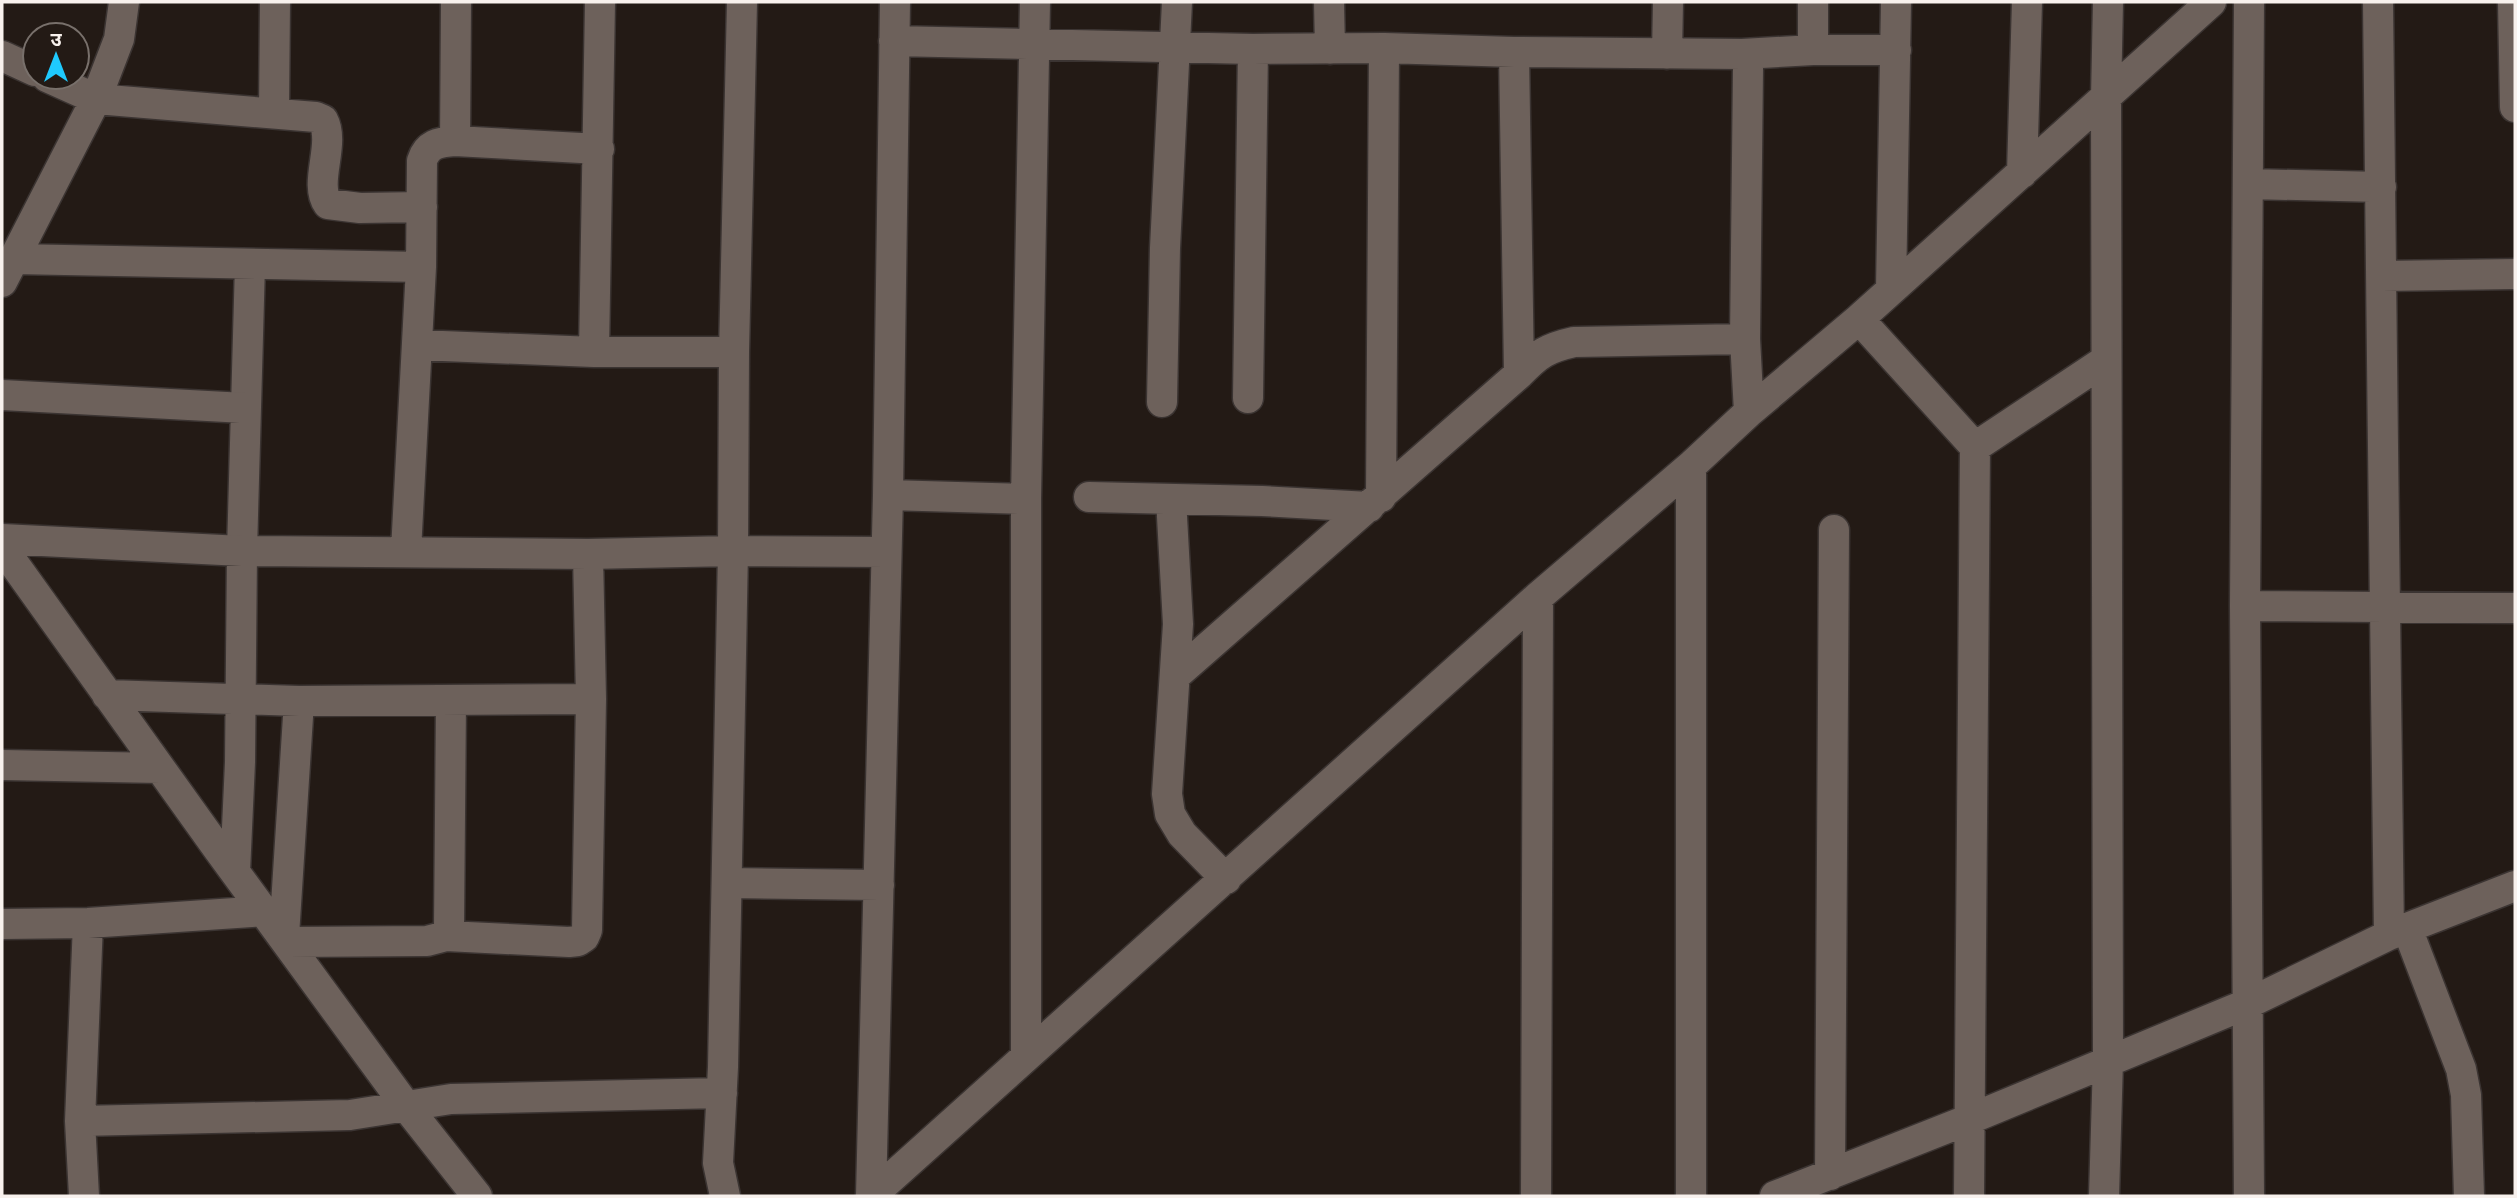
<svg xmlns="http://www.w3.org/2000/svg" width="2517" height="1198" font-family="Helvetica,'Noto Sans Devanagari',sans-serif">
  <rect width="100%" height="100%" fill="#231a15"/>
  <g fill="none" stroke-linecap="round" stroke-linejoin="round">
    <g stroke="#3b3432" stroke-width="33">
      <path id="minor" d="M1329,2L1330,49
        M2378,2C2383,313 2383,624 2389,935
        M2513,2L2515,107
        M894,41L1253,49L1384,48L1514,52L1742,54L1746,59L1748,68L1745,339L1749,412
        M1813,50V2
        M1514,52L1519,374
        M1667,54L1668,2
        M1742,54L1813,50H1896
        M2,56L35,71
        M47,77L96,99L316,117L323,120C336,144 313,183 328,204L360,208L422,207
        M274,112L275,2
        M455,141L456,2
        M2022,173L2027,2
        M2248,184L2381,187
        M14,259L421,267
        M2382,276L2515,274
        M2,282L96,99L119,39L124,2
        M1891,289L1896,2
        M1859,319L1975,447
        M418,345L594,352H734
        M594,352L600,2
        M2,395L245,408
        M1248,398L1253,49
        M1162,402L1165,248L1177,2
        M888,495L1026,499
        M1089,497L1262,501L1369,507
        M1381,497L1384,48
        M1171,499L1178,624L1167,794L1170,814L1182,834L1226,879
        M2,539L242,551L588,554L591,699L587,930L584,937L578,941L569,942L446,936
        M2,547L218,849L406,1106L477,1196
        M406,551L421,267L422,161C427,144 439,142 455,141L599,149
        M588,554L733,551L886,552
        M2245,606L2515,608
        M1176,675L1519,374C1538,354 1547,348 1574,342L1745,339
        M107,695L299,701L591,699
        M2,765L160,768
        M235,872L240,762L242,551L250,264
        M727,883L879,885
        M2,924L88,923L265,911
        M2407,928L2461,1069L2466,1095L2469,1196
        M284,936L299,701
        M288,942L427,941L446,936L449,928L451,701
        M1026,1056V499L1035,2
        M80,1121L350,1115L451,1099L722,1093
        M1830,1175L1834,530
        M84,1196L80,1121L88,923
        M725,1196L718,1163L723,1067L733,551L734,352L742,2
        M871,1196L1538,597L1691,466L1749,412L1859,319L2211,2
        M871,1196L888,495L895,2
        M1536,1196L1538,597
        M1691,1196V466
        M1775,1196L1970,1119L2249,1003L2389,935L2515,886
        M1969,1196L1975,447L2106,360
        M2104,1196L2108,1061L2106,98L2108,2
        M2249,1196L2245,606L2249,2"/>
    </g>
    <use href="#minor" stroke="#6d615b" stroke-width="30"/>
  </g>
  <rect width="2517" height="1198" fill="none" stroke="#f8f1ed" stroke-width="7"/>
  <g transform="translate(56 56)"><circle r="33" fill="#231a15" stroke="#78706b" stroke-width="2"/>
  <path d="M0-5L12 26L0 18L-12 26Z" fill="#1fc9fd"/>
  <text y="-10" font-size="19" font-weight="bold" text-anchor="middle" fill="#f8f1ed">उ</text>
  </g>
</svg>
